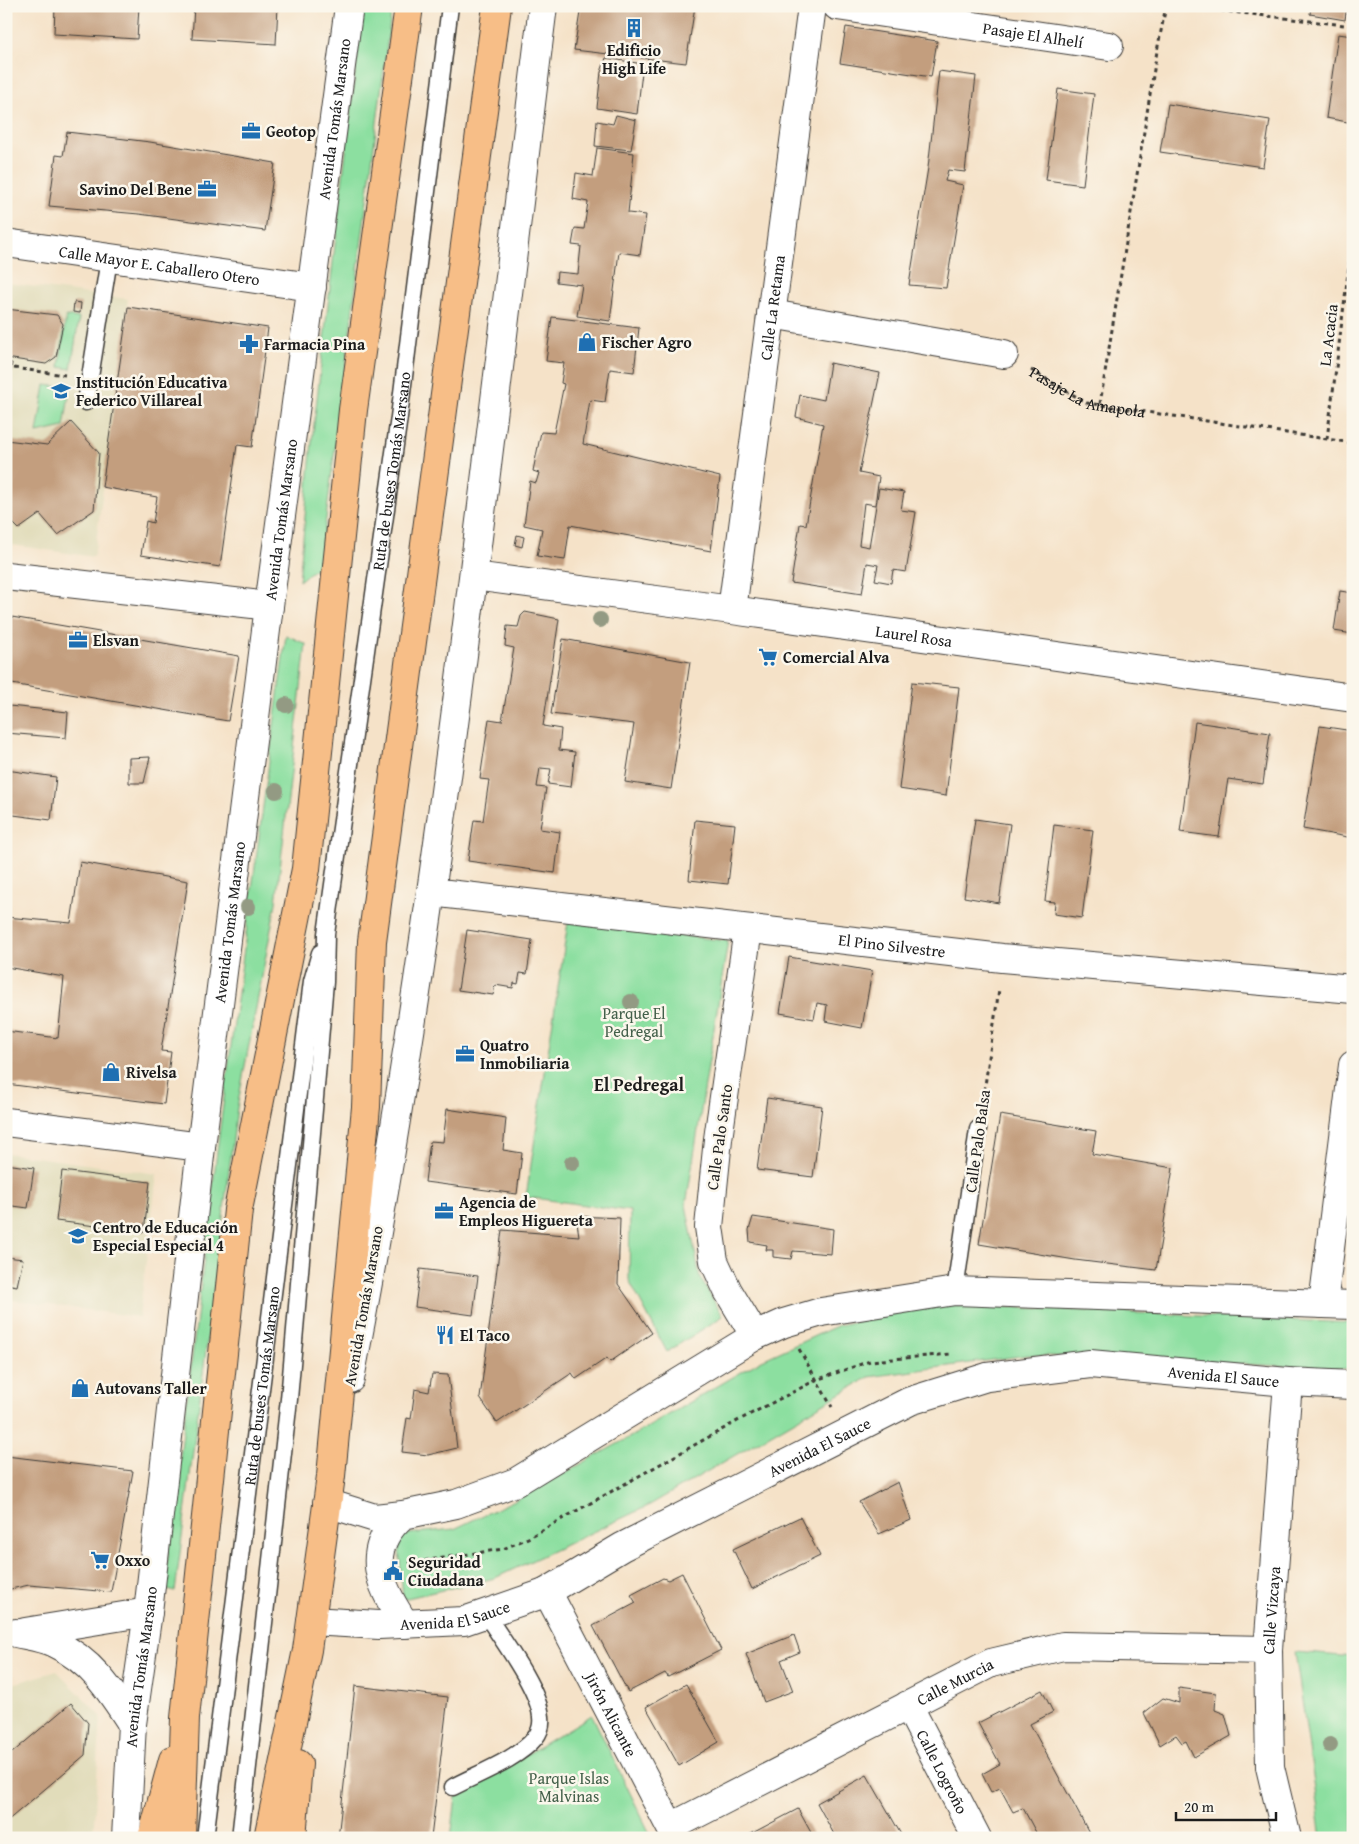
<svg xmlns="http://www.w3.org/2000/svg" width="1359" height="1844" font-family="'Gentium Book Plus',serif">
  <rect width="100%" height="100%" fill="#fbf7ec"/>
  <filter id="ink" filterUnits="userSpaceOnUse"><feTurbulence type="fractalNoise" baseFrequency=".02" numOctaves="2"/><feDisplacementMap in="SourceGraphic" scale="10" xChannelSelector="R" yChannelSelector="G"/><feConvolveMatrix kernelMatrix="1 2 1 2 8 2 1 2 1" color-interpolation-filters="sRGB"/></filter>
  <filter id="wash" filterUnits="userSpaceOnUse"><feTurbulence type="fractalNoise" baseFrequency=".0096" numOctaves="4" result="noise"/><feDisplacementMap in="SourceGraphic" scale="20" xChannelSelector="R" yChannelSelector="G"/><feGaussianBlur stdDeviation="1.12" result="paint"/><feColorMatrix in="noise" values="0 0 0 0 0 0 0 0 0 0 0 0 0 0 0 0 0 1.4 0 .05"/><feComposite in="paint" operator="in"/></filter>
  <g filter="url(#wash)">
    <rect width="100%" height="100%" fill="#f5e2c8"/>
    <path fill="#e1dcba" d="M6,283L128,299L94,557L6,544Z
      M6,1153L157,1174L139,1317L6,1299Z
      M57,1671L101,1716L93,1838H6V1686Z"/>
    <path fill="#8cdfa0" stroke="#547e5e" d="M363,6H392L320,565L299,581L312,441Z
      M66,316L79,318L71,369L59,367Z
      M45,385L70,388L64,427L37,433Z
      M286,635L306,644L276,903L237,1108L175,1592L164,1589L219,1135Z
      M568,922L728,941L686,1205L700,1278L723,1316L667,1352L629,1280L630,1211L526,1197Z
      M938,1304L1353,1323V1369L1028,1355L869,1377L648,1506L495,1578L403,1599L398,1535L454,1529L517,1499L641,1431L762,1360L839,1325Z
      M1295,1652L1353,1657V1838H1322Z
      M592,1715L652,1838H451L456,1797Z"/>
    <g id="blocks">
      <path fill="#c39e7e" d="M55,6H139L137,39L54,34Z
        M194,6H278L276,44L192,39Z
        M581,6H695L686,63L574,50Z
        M1311,6H1347L1345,20L1310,14Z
        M846,27L937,41L931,77L840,63Z
        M1338,34L1353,36V123L1326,118Z
        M606,58L643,64L637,114L597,108L601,72Z
        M939,71L976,76L965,172L948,170L945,181L963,185L946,288L909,285L928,168Z
        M1058,89L1094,94L1083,185L1046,180Z
        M1168,104L1270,120L1263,167L1160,152Z
        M616,115L636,120L631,150L595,146L597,121L613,124Z
        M67,132L150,142L275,163L265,231L139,214L49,206L56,155L63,156Z
        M597,148L634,153L628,213L646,215L640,255L619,252L610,321L577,316L582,285L556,282L557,272L578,274L581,246L572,245L575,228L584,229L588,202L573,199L576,173L593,176Z
        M74,302L81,303L80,313L73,312Z
        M128,307L268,328L252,447L237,445L220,567L141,555L146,521L153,523L157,497L102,487Z
        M6,309L57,315L63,324L56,357L46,364L6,358Z
        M552,317L639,328L634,372L610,369L605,402L590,400L583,444L720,477L711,551L570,525L565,560L537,556L542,529L524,525L530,481L536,483L539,473L533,471L541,432L554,433L564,384L561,383L564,363L546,361Z
        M6,362L12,363L7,394H6Z
        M830,363L880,373L859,473L879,477L875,505L864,503L859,545L869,547L879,488L904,492L901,510L916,512L906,572L893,570L891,583L875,580L878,565L867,563L862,594L791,583L800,524L806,525L823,424L796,417L800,395L824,400Z
        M71,422L99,453L94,510L58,535L40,514L19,529L6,516V440L47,445Z
        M517,535L524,537L522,547L515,545Z
        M1340,591L1353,593V634L1334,631Z
        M525,612L559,619L543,726L561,729L559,750L575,752L571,787L548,784L551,769L540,768L537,787L546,788L540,829L560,832L555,873L468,861L474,820L483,821L489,780L480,779L489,719L502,721L514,648L505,646L507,626L518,627L521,616Z
        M6,616L239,656L228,721L6,683Z
        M563,639L690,662L671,789L625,782L634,724L551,714Z
        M912,682L959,687L946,796L899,789Z
        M9,706L68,712L66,738L6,733Z
        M1195,722L1270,733L1263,784L1228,779L1219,837L1180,832Z
        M1320,726L1353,731V838L1303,829Z
        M150,757L144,783H129V758Z
        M6,770L56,777L51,820L6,814Z
        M975,819L1010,824L999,903L964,897Z
        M695,820L735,824L728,884L689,880Z
        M1054,825L1093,830L1082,918L1054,914L1055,902L1045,901Z
        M80,862L188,881L161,1051L171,1052L164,1104L6,1084V1031L58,1038L64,977L6,967V917L71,923Z
        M467,930L532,940L527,974L520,973L518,984L514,983L513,988L495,985L493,995L458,990Z
        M789,957L872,971L862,1028L825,1021L827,1005L817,1003L814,1019L780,1013Z
        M767,1098L822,1106L813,1177L757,1170Z
        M447,1109L506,1118L503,1150L522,1153L517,1194L425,1182L430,1141L443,1142Z
        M1000,1115L1096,1131L1092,1154L1173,1168L1156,1270L1075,1260L979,1244Z
        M6,1164L34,1168L28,1208L6,1205Z
        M62,1171L150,1182L144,1232L56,1221Z
        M576,1216L620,1218L618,1284L652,1333L610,1362L607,1358L576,1379L572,1373L497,1423L480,1398L502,1230L579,1236Z
        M753,1217L833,1229L831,1254L793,1251L791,1259L773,1257V1250H766L767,1245L750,1242L749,1230Z
        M6,1257L23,1259L17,1286L6,1284Z
        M420,1269L478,1276L473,1315L415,1307Z
        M432,1374L448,1375L457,1448L428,1455L402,1452L407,1418L411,1419L415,1389L429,1392Z
        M6,1456L133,1471L111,1592L29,1585L6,1590Z
        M898,1482L911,1520L879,1534L859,1502Z
        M800,1517L820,1556L752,1589L733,1549Z
        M682,1573L721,1650L668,1677L665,1673L628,1692L593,1626L636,1603L631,1595L663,1578L668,1580Z
        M794,1635L800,1652L781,1660L793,1691L764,1702L746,1654Z
        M686,1684L719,1742L679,1766L646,1707Z
        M355,1686L448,1697L431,1838H338Z
        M1179,1688L1216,1693L1215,1710L1225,1714L1231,1736L1194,1757L1186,1741L1182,1743L1176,1735L1160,1745L1144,1713L1163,1698L1179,1703Z
        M1042,1690L1053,1712L1030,1724L1092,1838H1039L1023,1808L1013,1812L1000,1788L991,1792L982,1774L1000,1764L978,1723Z
        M71,1703L88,1723L85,1755L6,1822V1758Z
        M867,1775L890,1815L903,1838H853L852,1836L836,1838L817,1803Z
        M798,1809L814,1838H743Z"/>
    </g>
  </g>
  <g filter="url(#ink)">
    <use href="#blocks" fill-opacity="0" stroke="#3d3a36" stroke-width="1"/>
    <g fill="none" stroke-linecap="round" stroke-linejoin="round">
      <g stroke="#3d3a36" stroke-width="19">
        <g id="service">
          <path d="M86,402L109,259"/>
          <path d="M955,1291L978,1129"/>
          <path d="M453,1787C477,1774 518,1759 535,1738C540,1732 542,1725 541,1717C539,1689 501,1638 485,1613"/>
          <path id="s2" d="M205,1838L312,981L320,953"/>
          <path id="s3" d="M240,1838L289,1399L325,982L326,934L399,417L450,6"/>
        </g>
      </g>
      <g stroke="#3d3a36" stroke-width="30">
        <g id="minor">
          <path id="s4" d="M837,6L1109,46"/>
          <path id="s5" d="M6,243L312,287"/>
          <path d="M771,314L1004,354"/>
          <path d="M6,576L269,606"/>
          <path id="s6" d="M474,576L732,610L1353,698"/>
          <path id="s7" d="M732,610L812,6"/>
          <path id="s8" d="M431,892L1002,958L1353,989"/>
          <path d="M748,929L718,1139L709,1227L714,1261L728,1291L755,1336"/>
          <path d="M6,1122L201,1147"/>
          <path d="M1323,1304L1353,1065"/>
          <path id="s9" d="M545,1593L550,1597L676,1838"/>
          <path d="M25,1632L148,1612"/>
          <path d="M16,1633C29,1636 43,1638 54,1643C91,1660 111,1691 132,1724"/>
          <path id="s10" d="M908,1705L977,1838"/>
          <path id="s11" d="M671,1827L991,1663L1063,1646L1268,1650"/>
          <path id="s12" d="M1287,1838L1270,1767L1268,1650L1288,1382"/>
        </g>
      </g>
      <g stroke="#3d3a36" stroke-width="30">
        <g id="tertiary">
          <path d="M350,1379C438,925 486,464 543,6"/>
          <path d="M327,1503L375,1518L403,1515L456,1504L516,1482L755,1336L784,1323L821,1312L955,1291L1353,1305"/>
          <path d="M403,1515C362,1550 380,1587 405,1624"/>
          <path id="s13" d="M311,1621L379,1625L464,1621L545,1593L622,1547L910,1401L987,1377L1090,1364L1288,1382L1353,1385"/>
          <path id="s14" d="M126,1838L132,1724L148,1612L201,1147L269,606L349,6"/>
        </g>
      </g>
      <g stroke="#3d3a36" stroke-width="30">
        <path id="primary" d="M152,1838L173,1760
          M181,1838L185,1718L238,1210L306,869L353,410L409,6
          M268,1838L307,1650L331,1476L366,1107L372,941L497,6
          M292,1838L298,1764"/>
      </g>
      <g stroke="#3d3a36" stroke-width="3" stroke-dasharray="4 4" stroke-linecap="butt">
        <path d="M1181,6L1353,26"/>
        <path d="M6,367L65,375"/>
        <path id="s1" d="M1031,370L1087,403L1353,443"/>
        <path d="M1100,404L1157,51L1166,6"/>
        <path d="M1327,439L1353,234"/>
        <path d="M982,1106L999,989"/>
        <path d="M799,1349L832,1407"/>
        <path d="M409,1563L503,1549L528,1538L741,1419L816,1380L870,1361L951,1354"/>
      </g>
      <use href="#service" stroke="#fff" stroke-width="16"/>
      <use href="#minor" stroke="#fff" stroke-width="28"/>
      <use href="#tertiary" stroke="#fff" stroke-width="28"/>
      <use href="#primary" stroke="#f7be87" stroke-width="28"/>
    </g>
    <g fill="#939a83">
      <circle cx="600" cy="620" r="8"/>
      <circle cx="286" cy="705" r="8"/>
      <circle cx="276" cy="791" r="8"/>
      <circle cx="248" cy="907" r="8"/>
      <circle cx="631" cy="1002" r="8"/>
      <circle cx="572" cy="1163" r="8"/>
      <circle cx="1330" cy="1745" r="8"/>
    </g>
  </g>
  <defs>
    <g id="building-bare" transform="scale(1.5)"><path d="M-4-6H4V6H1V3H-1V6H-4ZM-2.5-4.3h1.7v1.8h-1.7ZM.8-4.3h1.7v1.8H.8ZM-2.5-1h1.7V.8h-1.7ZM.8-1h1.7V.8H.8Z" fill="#1f6fb2" stroke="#fbf7ec" stroke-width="2.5" paint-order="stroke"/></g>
    <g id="office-bare" transform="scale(1.5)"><path d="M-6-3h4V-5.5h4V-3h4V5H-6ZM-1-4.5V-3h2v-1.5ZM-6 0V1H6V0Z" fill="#1f6fb2" stroke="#fbf7ec" stroke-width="2.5" paint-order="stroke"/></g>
    <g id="shop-bare" transform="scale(1.5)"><path d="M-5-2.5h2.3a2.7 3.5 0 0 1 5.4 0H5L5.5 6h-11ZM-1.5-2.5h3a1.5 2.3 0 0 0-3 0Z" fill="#1f6fb2" stroke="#fbf7ec" stroke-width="2.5" paint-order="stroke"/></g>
    <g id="pharmacy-bare" transform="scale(1.5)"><path d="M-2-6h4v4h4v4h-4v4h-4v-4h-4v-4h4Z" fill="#1f6fb2" stroke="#fbf7ec" stroke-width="2.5" paint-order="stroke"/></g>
    <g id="school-bare" transform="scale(1.5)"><path d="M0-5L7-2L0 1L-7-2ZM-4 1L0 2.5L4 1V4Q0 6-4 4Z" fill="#1f6fb2" stroke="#fbf7ec" stroke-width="2.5" paint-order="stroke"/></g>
    <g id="supermarket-bare" transform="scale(1.5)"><path d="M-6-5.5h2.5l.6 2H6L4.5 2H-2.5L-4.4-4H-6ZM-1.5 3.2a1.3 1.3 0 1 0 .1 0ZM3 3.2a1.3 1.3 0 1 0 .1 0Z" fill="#1f6fb2" stroke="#fbf7ec" stroke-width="2.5" paint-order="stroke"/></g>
    <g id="restaurant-bare" transform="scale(1.5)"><path d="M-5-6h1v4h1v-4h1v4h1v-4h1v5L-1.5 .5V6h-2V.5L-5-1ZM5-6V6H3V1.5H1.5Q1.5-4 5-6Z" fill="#1f6fb2" stroke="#fbf7ec" stroke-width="2.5" paint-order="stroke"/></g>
    <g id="civic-bare" transform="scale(1.5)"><path d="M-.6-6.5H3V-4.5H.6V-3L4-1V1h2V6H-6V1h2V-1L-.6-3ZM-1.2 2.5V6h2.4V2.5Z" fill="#1f6fb2" stroke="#fbf7ec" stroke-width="2.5" paint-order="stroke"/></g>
  </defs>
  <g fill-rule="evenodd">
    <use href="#building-bare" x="634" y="28"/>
    <use href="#office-bare" x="251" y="131"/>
    <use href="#office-bare" x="207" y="189"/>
    <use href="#shop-bare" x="587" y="342"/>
    <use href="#pharmacy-bare" x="249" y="344"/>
    <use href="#school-bare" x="61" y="391"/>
    <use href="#office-bare" x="78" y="640"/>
    <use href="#supermarket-bare" x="768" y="657"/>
    <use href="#office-bare" x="465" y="1054"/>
    <use href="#shop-bare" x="111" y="1072"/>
    <use href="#office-bare" x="444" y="1211"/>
    <use href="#school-bare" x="78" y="1236"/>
    <use href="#restaurant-bare" x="445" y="1335"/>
    <use href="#shop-bare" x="80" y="1388"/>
    <use href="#supermarket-bare" x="100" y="1560"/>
    <use href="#civic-bare" x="393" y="1571"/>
  </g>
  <g text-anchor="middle" stroke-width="5" stroke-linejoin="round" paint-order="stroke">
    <g font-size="16" fill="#1c1c1c" stroke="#fbf7ec">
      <text dy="6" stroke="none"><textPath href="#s4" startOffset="198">Pasaje El Alhelí</textPath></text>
      <text dy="6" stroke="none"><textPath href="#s14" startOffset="1732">Avenida Tomás Marsano</textPath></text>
      <text dy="6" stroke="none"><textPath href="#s5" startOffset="155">Calle Mayor E. Caballero Otero</textPath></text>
      <text dy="6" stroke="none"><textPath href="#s7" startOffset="305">Calle La Retama</textPath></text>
      <text transform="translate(1328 335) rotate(-83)" y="6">La Acacia</text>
      <text dy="6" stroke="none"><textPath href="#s1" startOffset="62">Pasaje La Amapola</textPath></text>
      <text dy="6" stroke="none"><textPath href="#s3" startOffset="1376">Ruta de buses Tomás Marsano</textPath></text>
      <text dy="6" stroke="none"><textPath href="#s14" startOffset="1328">Avenida Tomás Marsano</textPath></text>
      <text dy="6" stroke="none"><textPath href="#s6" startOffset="444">Laurel Rosa</textPath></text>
      <text dy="6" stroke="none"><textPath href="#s14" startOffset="922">Avenida Tomás Marsano</textPath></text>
      <text dy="6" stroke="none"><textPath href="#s8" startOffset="464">El Pino Silvestre</textPath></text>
      <text transform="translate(719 1137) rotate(-82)" y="6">Calle Palo Santo</text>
      <text transform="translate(977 1141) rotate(-82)" y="6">Calle Palo Balsa</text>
      <text transform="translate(363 1306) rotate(-80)" y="6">Avenida Tomás Marsano</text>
      <text dy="6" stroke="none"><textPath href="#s13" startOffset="970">Avenida El Sauce</textPath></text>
      <text dy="6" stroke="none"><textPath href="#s2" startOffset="456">Ruta de buses Tomás Marsano</textPath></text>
      <text dy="6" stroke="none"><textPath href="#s13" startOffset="550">Avenida El Sauce</textPath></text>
      <text dy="6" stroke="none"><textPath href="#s12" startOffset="230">Calle Vizcaya</textPath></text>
      <text dy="6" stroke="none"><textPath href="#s13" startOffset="145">Avenida El Sauce</textPath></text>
      <text dy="6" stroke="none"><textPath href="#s14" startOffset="172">Avenida Tomás Marsano</textPath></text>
      <text dy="6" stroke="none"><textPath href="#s11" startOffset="319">Calle Murcia</textPath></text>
      <text dy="6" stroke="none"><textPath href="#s9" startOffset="139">Jirón Alicante</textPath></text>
      <text dy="6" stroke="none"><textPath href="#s10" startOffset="75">Calle Logroño</textPath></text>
    </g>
    <g font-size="16" font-weight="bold" fill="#1c1c1c" stroke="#fbf7ec" text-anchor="start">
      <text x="634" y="56" text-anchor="middle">Edificio<tspan x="634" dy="18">High Life</tspan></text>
      <text x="266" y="137">Geotop</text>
      <text x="192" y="195" text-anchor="end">Savino Del Bene</text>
      <text x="602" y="348">Fischer Agro</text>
      <text x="264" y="350">Farmacia Pina</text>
      <text x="76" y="388">Institución Educativa<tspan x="76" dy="18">Federico Villareal</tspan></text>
      <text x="93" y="646">Elsvan</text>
      <text x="783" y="663">Comercial Alva</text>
      <text x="480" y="1051">Quatro<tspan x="480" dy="18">Inmobiliaria</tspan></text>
      <text x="126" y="1078">Rivelsa</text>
      <text x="459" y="1208">Agencia de<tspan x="459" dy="18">Empleos Higuereta</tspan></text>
      <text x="93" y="1233">Centro de Educación<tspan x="93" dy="18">Especial Especial 4</tspan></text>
      <text x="460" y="1341">El Taco</text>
      <text x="95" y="1394">Autovans Taller</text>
      <text x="115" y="1566">Oxxo</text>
      <text x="408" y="1568">Seguridad<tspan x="408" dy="18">Ciudadana</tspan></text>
    </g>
    <g font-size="16" fill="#43604a" stroke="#fbf7ec">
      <text x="634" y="1019">Parque El<tspan x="634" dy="18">Pedregal</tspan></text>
      <text x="569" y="1784">Parque Islas<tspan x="569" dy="18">Malvinas</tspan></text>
    </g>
    <g font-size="18" font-weight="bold" fill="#1c1c1c" stroke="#fbf7ec">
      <text x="639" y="1091">El Pedregal</text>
    </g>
  </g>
  <rect width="1359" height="1844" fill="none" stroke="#fbf7ec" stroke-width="25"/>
  <path d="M1176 1812v8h100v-8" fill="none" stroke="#1c1c1c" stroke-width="2.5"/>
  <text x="1184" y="1812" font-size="15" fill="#1c1c1c" stroke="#fbf7ec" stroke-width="4" paint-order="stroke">20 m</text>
</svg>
